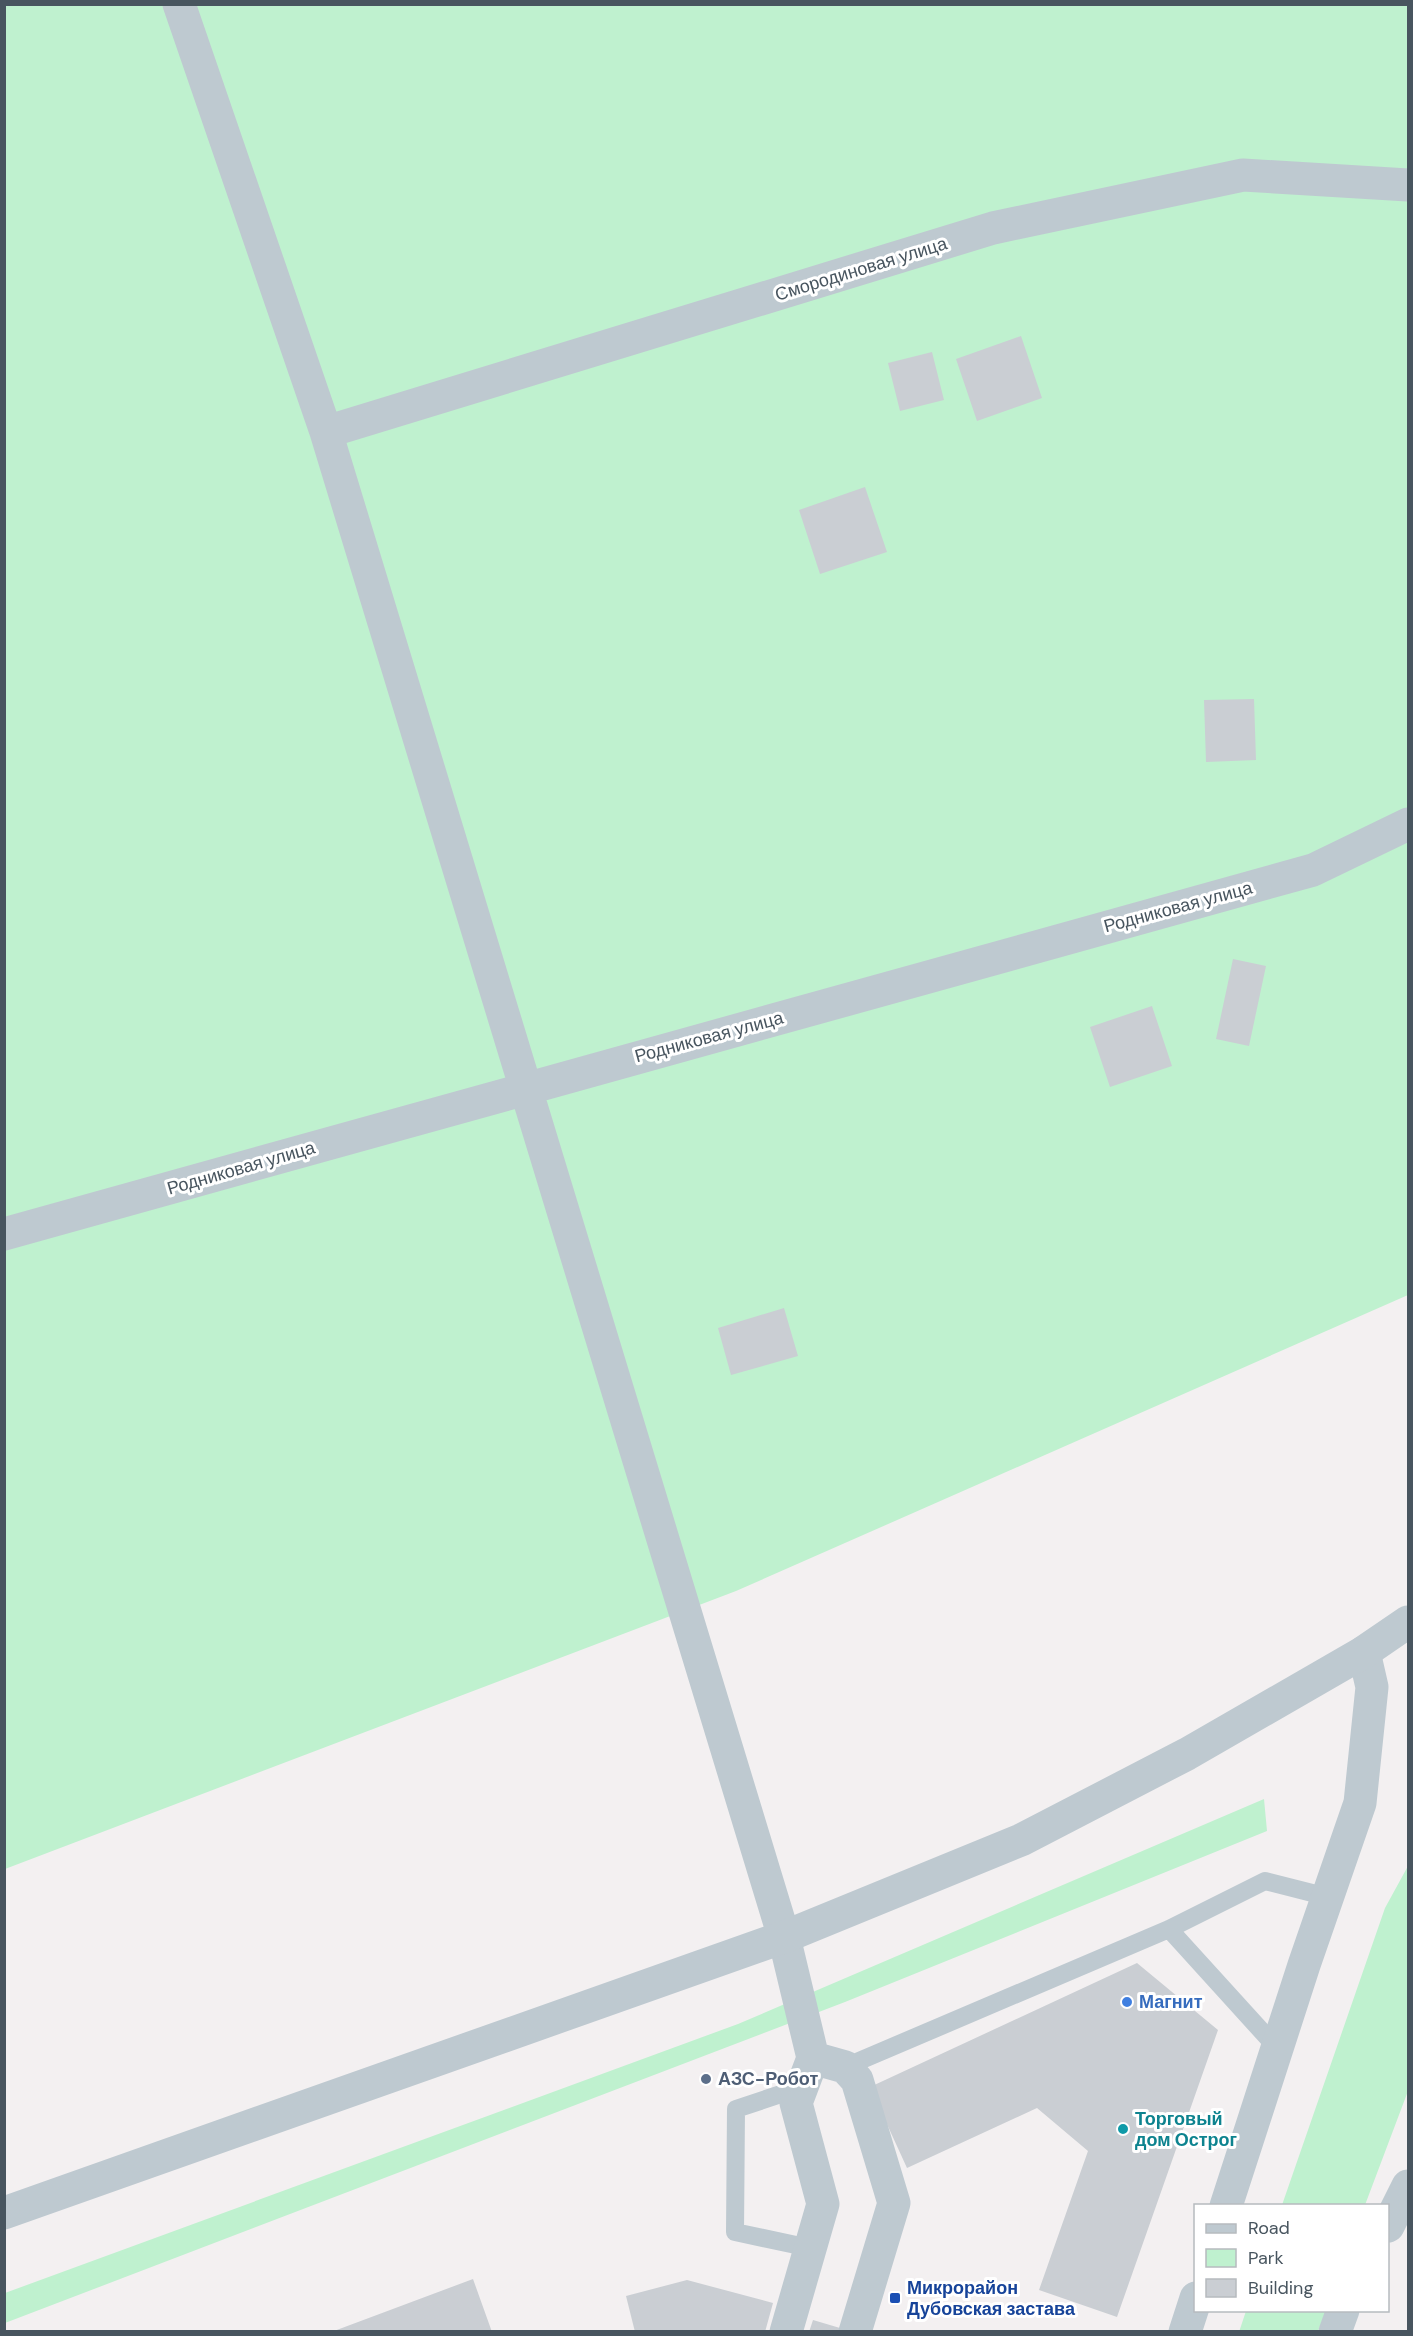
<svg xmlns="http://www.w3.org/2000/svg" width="1413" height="2336" font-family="'DM Sans',sans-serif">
  <rect width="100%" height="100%" fill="#f3f0f1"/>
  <path fill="#bff1cf" d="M5,5H1408V1295L736,1591L5,1869Z
    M1264,1799L1267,1831L845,2002L5,2323V2293L738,2024Z
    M1408,1866V2091L1365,2205H1282L1385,1908Z
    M1246,2311H1326L1318,2331L1239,2332Z"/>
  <path fill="#caced3" d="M1021,336L1042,398L977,421L956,359Z
    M932,352L944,400L900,411L888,363Z
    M865,487L887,552L820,574L799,510Z
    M1254,699L1256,760L1206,762L1204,700Z
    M1233,959L1266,966L1249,1046L1216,1039Z
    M1152,1006L1172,1066L1110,1087L1090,1027Z
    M784,1308L798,1356L731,1375L718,1328Z
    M1137,1963L1218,2030L1117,2317L1039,2290L1088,2151L1037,2108L907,2168L870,2087Z
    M473,2279L492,2332H334V2331Z
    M687,2280L773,2303L765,2332H635L626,2296Z
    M813,2320L840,2328L839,2332H809Z"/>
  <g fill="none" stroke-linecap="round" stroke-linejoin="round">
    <path stroke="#bec9d0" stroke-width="18" d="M1169,1929L1277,2048
      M845,2067L1169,1929L1265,1881L1328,1897
      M802,2087L736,2109L735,2232L810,2248"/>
    <path stroke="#bec9d0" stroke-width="33" d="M179,4L326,432L784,1937L813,2058L796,2103L823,2204L786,2332
      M326,432L993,228L1243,175L1408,185
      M4,1234L1313,870L1408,824
      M813,2058L845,2067L857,2080L894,2203L855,2332
      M1226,2206L1304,1965L1360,1803L1372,1687L1364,1652
      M1388,2226L1408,2186
      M1185,2332L1196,2298
      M1335,2332L1343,2310"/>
    <path stroke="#bec9d0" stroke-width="33" d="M4,2213L784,1937L1021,1840L1187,1754L1364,1652L1408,1622"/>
  </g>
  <circle fill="#3f7fe0" stroke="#fff" stroke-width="2" cx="1127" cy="2002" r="6"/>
  <circle fill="#5c6f8a" stroke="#fff" stroke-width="2" cx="706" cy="2079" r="6"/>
  <circle fill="#0f9aa8" stroke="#fff" stroke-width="2" cx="1123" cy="2129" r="6"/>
  <rect fill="#1a4fb4" stroke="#fff" stroke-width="2" x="889" y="2292" width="12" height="12" rx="3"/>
  <g text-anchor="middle" stroke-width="6" stroke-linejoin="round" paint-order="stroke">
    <g font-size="18" fill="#48555f" stroke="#fff">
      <text transform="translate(861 269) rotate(-17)" y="6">Смородиновая улица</text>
      <text transform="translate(1178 907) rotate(-15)" y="6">Родниковая улица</text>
      <text transform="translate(709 1037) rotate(-15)" y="6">Родниковая улица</text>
      <text transform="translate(241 1168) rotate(-16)" y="6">Родниковая улица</text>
    </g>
    <g font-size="18" font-weight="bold" fill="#366cbe" stroke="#fff" text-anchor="start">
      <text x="1139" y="2008">Магнит</text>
    </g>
    <g font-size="18" font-weight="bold" fill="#4e5e75" stroke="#fff" text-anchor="start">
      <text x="718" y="2085">АЗС-Робот</text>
    </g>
    <g font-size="18" font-weight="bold" fill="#0d838f" stroke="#fff" text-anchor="start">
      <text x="1135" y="2125">Торговый<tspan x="1135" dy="21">дом Острог</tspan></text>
    </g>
    <g font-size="18" font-weight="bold" fill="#164399" stroke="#fff" text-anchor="start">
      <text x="907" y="2294">Микрорайон<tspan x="907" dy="21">Дубовская застава</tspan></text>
    </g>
  </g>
  <rect width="1413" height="2336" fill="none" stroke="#48555f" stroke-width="12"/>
  <rect x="1194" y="2204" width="195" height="108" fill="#ffffff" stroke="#b6bbbf" stroke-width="1.5"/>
  <rect x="1206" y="2224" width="30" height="9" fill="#bec9d0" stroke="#b6bbbf" stroke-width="1.5"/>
  <text x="1248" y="2234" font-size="18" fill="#48555f">Road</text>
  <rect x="1206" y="2249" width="30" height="18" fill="#bff1cf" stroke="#b6bbbf" stroke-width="1.5"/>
  <text x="1248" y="2264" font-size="18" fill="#48555f">Park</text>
  <rect x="1206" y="2279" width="30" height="18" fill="#caced3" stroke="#b6bbbf" stroke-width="1.5"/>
  <text x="1248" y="2294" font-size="18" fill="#48555f">Building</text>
</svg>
